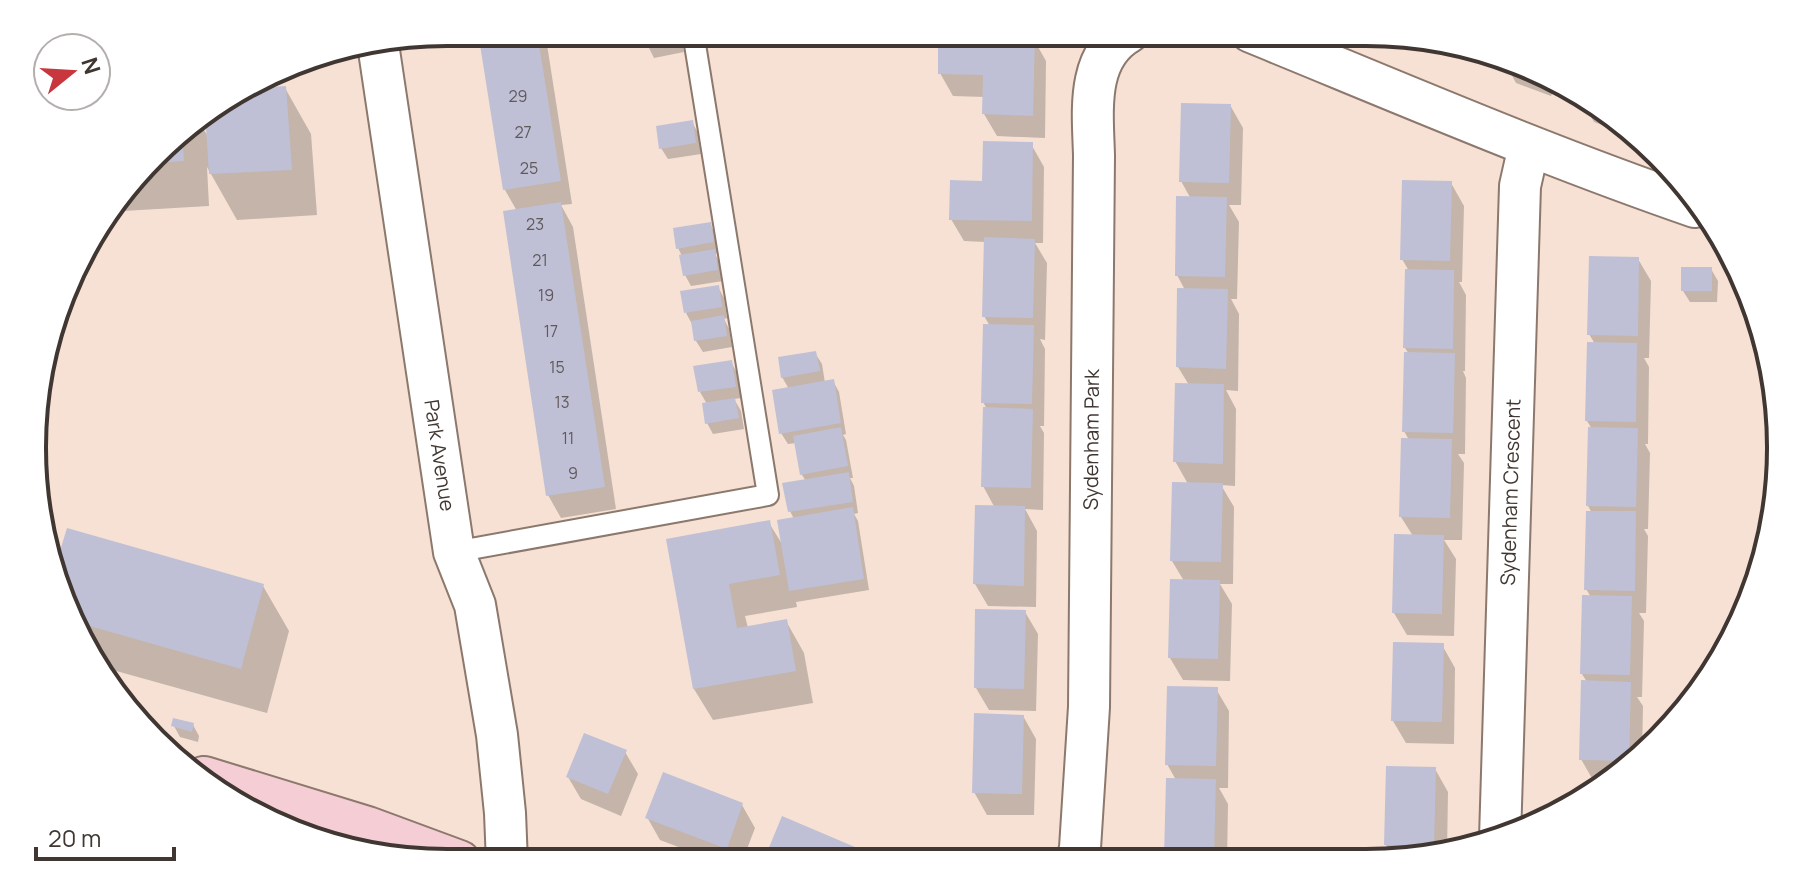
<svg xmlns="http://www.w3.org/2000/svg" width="1813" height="895" font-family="Manrope,sans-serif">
  <rect width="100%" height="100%" fill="#f6e1d4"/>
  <path fill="#0003" d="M480,32H545L572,204L561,205L573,227L616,509L561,518L548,495L517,211L505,190Z
    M645,32H680L684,52L654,58L648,46Z
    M1033,38L1046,61L1045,138L997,136L984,114L985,97L953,96L940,73Z
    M1444,48L1525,64L1573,96L1554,89L1551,96L1516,83L1509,70L1507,72Z
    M285,88L311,134L317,215L237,220L207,167L209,206L106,212L194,118L196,117L209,138Z
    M1582,102L1636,138L1594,122Z
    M1230,105L1243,128L1241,205H1229L1239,222L1237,299H1231L1239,314L1238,391L1226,390L1236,409L1235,486L1221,485L1234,507L1233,584H1220L1232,604L1230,681L1183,680L1170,658L1184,581L1172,561L1188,484L1175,461L1189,385L1178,367L1185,290L1177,275L1191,199L1181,181Z
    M692,122L698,133L701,154L668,159L661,148Z
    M1031,144L1044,167L1043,243H1035L1047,263L1045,340L1040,339L1045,349L1044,426H1040L1044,433L1043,510L1025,509L1037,531L1036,607L988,606L975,584L995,508L983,486L987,409L983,402L990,326L984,316L986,242L964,241L951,219L984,183Z
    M1451,183L1464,206L1462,282H1459L1466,295L1465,371H1463L1466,378L1465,454H1458L1464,463L1462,540H1444L1456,559L1454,636L1407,635L1394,613L1413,536L1401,517L1409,440L1404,431L1409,354L1405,348L1409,271L1402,259Z
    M710,224L716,235L719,253L715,254L720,263L723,281L691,286L685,275L681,254L678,248Z
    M1638,259L1651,281L1649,358H1644L1649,367L1648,444H1645L1650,453L1648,529H1644L1648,536L1646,613H1639L1644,621L1642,697H1637L1643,706L1642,754L1618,777L1610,782H1594L1581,759L1587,682L1582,674L1591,597L1586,589L1592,513L1588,506L1592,429L1587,421L1595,344L1589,334Z
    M1711,269L1718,281L1717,302H1690L1683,291Z
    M718,287L724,298L727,318L724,319L729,329L732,347L703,352L696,341L692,324L686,313Z
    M815,353L822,364L825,383L833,381L839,392L846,434L843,435L846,440L853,478H850L854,486L858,513L854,514L858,521L869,590L796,602L797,607L745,616L748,628L786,621L804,653L813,703L713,720L694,689L668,541L769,523L784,547L794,519L790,511L806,481L802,475L796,443L788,444L781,433L789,389L782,377Z
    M731,362L737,373L741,398L734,399L741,411L744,429L713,434L707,423V404L700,392Z
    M56,571L263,586L289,631L267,713L102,667L75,632Z
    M1025,612L1038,634L1036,711L989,710L976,688Z
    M1442,645L1455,668L1454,744L1406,743L1393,721Z
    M1216,689L1229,711L1228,788H1219L1228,804L1227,860H1168L1166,857L1176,780L1167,764Z
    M1023,716L1036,739L1034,815H987L974,792Z
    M193,725L199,736L198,742L180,737L174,726Z
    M625,752L638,774L621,816L581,799L568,777Z
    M1435,769L1448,792L1447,852L1420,859H1394L1386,845Z
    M742,805L755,828L742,862H718L660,840L647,817Z
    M861,852L866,861L765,862Z"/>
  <path fill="#bfc0d5" d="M478,32H537L561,181L503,190Z
    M643,32H678L679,41L646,47Z
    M938,34L1035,36L1033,116L982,114L983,75L938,74Z
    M1501,59L1525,64L1542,75L1500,61Z
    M286,86L292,170L209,174L205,112L250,88Z
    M1181,103L1231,104L1229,183L1179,182Z
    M693,120L696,143L659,149L656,126Z
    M182,131L184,161L153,163L170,144Z
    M983,141L1033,142L1032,221L949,220L950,180L982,181Z
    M1402,180L1452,181L1450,261L1400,260Z
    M1176,196L1227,197L1225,277L1175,276Z
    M561,202L605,487L546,496L503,211Z
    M711,222L714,242L676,249L673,228Z
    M984,237L1035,239L1033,318L982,317Z
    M715,249L718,270L683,276L679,255Z
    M1589,256L1639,257L1638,336L1587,335Z
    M1681,267H1712V291H1681Z
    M1405,269L1454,270L1453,349L1403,348Z
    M719,285L722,307L684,313L680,291Z
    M1177,288L1228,289L1226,369L1176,367Z
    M724,315L727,336L694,341L691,321Z
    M983,324L1034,325L1032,404L981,403Z
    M1587,342L1637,343L1636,422L1585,421Z
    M816,351L820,371L781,378L778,357Z
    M1404,352L1455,353L1453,433L1402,432Z
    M732,360L736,387L698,392L693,366Z
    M834,379L841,423L779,434L772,390Z
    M1175,383L1224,384L1223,464L1173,462Z
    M735,398L739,418L705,424L702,403Z
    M983,407L1033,409L1031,488L981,487Z
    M841,427L848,466L800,475L793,436Z
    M1588,427L1638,428L1636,507L1586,506Z
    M1401,438L1452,439L1450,518L1399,517Z
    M849,472L853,502L788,512L782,483Z
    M1172,482L1223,483L1221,562L1170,561Z
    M975,505L1025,506L1024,586L973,584Z
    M853,507L864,579L789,591L777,520Z
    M1586,511H1636L1635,591L1584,590Z
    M770,520L780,575L729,584L737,628L787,619L796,671L693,689L666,539Z
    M67,528L264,584L241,669L72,621L55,567Z
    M1394,534L1444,535L1442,614L1392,613Z
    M1170,579L1220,580L1218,659L1168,658Z
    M1582,595L1632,596L1630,675L1580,674Z
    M975,609L1026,610L1024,689L974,688Z
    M1393,642L1444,643L1442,722L1391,721Z
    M1581,680L1631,682L1629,761L1579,760Z
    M1167,686L1218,687L1216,766L1165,765Z
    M974,713L1024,715L1022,794L972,793Z
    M173,718L194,723L192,732L171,726Z
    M584,733L627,750L608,794L566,777Z
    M1386,766L1436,767L1434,846L1384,845Z
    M663,772L743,803L727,849L645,818Z
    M1166,778L1216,779L1214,859L1164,858Z
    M782,816L862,850L858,861L763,862Z"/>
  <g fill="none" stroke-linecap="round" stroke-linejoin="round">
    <g stroke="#8c786d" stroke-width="24">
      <path id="service" d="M454,552L768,495L693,32"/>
    </g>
    <g stroke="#8c786d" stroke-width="44">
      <g id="minor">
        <path d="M1251,32C1398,92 1544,155 1695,207"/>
        <path id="s1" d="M378,44L454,552L475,605L497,735L505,813L507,863"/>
        <path id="s2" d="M1500,838L1520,186L1529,146"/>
        <path id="s3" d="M1077,861L1080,848L1089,707L1094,156C1093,113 1085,57 1129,32"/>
      </g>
    </g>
    <g stroke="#8c786d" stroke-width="48">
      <path id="secondary" d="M204,779L367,829L459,863"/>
    </g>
    <use href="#service" stroke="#fff" stroke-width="20"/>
    <use href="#minor" stroke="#fff" stroke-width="40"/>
    <use href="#secondary" stroke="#f4ced4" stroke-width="44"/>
  </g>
  <g text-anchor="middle" stroke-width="6" stroke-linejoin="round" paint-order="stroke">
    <g font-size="16" fill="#60595c">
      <text x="518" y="102">29</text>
      <text x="523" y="138">27</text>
      <text x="529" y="174">25</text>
      <text x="535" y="230">23</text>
      <text x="540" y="266">21</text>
      <text x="546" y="301">19</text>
      <text x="551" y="337">17</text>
      <text x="557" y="373">15</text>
      <text x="562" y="408">13</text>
      <text x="568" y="444">11</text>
      <text x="573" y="479">9</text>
    </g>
    <g font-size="20" fill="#403733" stroke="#fff">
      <text dy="7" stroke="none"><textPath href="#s3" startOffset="422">Sydenham Park</textPath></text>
      <text dy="7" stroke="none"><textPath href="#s1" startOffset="416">Park Avenue</textPath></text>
      <text dy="7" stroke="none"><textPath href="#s2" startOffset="346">Sydenham Crescent</textPath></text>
    </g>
  </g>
  <path d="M0 0H1813V895H0ZM447 46H1366A401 401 0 0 1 1767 447V448A401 401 0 0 1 1366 849H447A401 401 0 0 1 46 448V447A401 401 0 0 1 447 46Z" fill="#fff" fill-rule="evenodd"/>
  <path fill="none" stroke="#403733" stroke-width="4" d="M447 46H1366A401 401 0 0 1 1767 447V448A401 401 0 0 1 1366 849H447A401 401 0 0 1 46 448V447A401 401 0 0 1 447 46Z"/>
  <g transform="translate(72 72) rotate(72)"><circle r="38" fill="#ffffff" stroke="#b3afad" stroke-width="2"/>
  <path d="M0-6L14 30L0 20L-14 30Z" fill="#c7373d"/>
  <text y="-12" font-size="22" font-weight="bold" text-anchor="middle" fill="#403733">N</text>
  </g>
  <path d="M36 847v12h138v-12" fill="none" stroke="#403733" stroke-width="4"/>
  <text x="48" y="847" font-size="24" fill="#403733" stroke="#ffffff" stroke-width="6" paint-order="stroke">20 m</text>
</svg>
